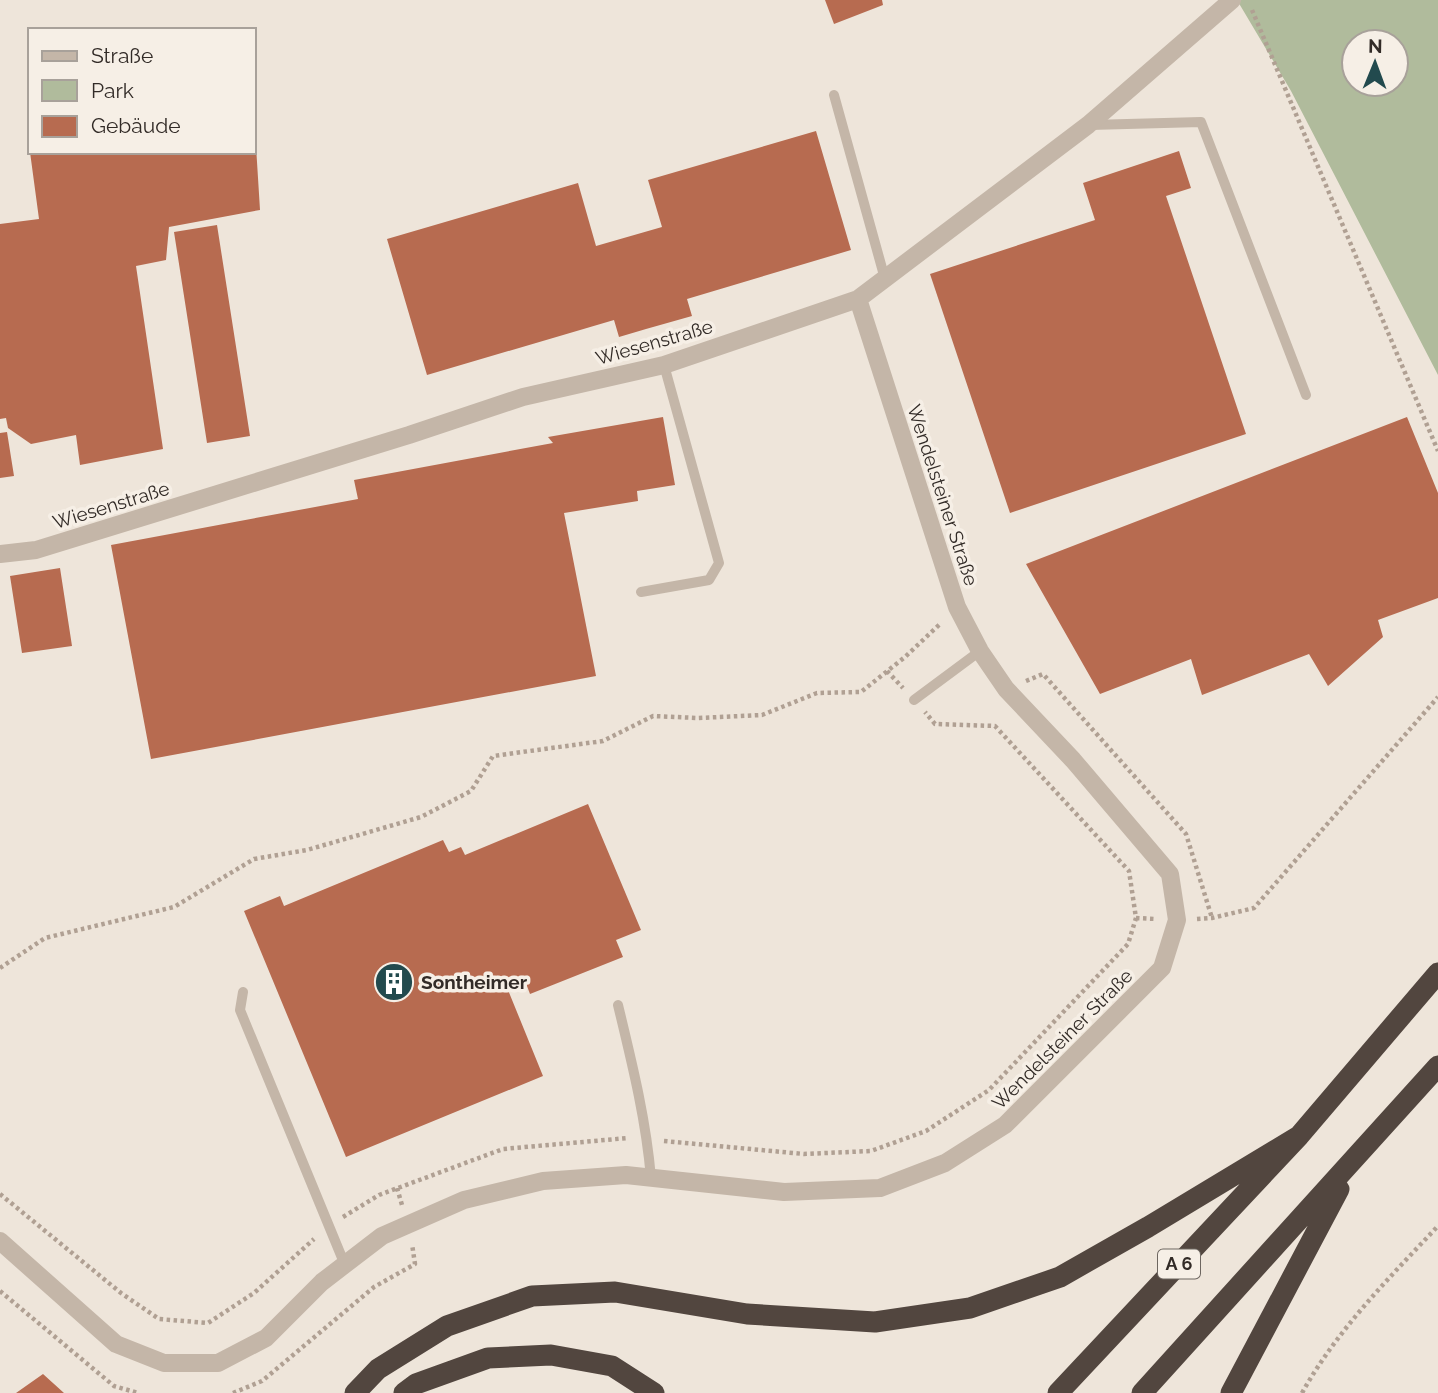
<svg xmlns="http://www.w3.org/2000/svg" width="1438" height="1393" font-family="Raleway,sans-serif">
  <rect width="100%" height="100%" fill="#eee5da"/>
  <path fill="#b0bb9c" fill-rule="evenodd" d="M1237,0H1438V375L1291,91ZM1354,42H1396V84H1354Z"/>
  <path fill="#b76b50" d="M825,0H882L883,5L834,24Z
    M816,131L851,250L687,299L692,316L646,329L619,337L614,320L427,375L387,239L578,183L596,246L662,227L648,180Z
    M254,146H256L260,210L169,227L166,260L136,266L163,449L80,465L76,435L31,444L8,428L6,418L0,419V224L39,219L30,152H254Z
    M1179,151L1191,188L1166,196L1246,434L1010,513L930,274L1095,220L1083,183Z
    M217,225L250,436L207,443L174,232Z
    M663,417L675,485L637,491L638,501L564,513L596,676L151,759L111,545L358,499L354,480L553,443L548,437Z
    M1407,417L1438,493V598L1378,620L1383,637L1328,686L1309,654L1202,695L1191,659L1100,694L1026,564Z
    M7,432L14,476L0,478V433Z
    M60,568L72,646L22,653L10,576Z
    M588,804L641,930L616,940L623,957L530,994L524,978L506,985L543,1076L346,1157L244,911L280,896L284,906L443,840L449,852L461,847L465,855Z
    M43,1374L64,1393H16Z"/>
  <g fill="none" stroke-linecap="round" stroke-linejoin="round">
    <path stroke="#b0a093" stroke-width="4.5" stroke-dasharray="3.5 3.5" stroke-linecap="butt" d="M1252,10L1438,451
      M887,671L903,688
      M1026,681L1043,674L1186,834L1212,918
      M1136,918L1156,919
      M1197,919L1212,918L1254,908L1438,697
      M0,968L45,938L174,907L254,859L307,850L421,817L471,791L493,756L603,741L653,716L698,718L762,715L817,693L861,692L905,657L941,623
      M664,1141L804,1154L871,1151L926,1131L989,1090L1128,944L1136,918L1129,871L995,726L935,724L925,712
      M397,1188L402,1205
      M0,1194L121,1293L159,1319L208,1323L254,1293L314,1239
      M343,1217L379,1195L503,1149L628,1138
      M0,1291L114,1386L138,1393
      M233,1393L262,1381L374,1287L415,1264L412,1244
      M1302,1393C1337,1330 1389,1278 1438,1226"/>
    <path stroke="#c4b6a8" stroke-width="10" d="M834,95L885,279
      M1090,125L1201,122L1306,395
      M641,592L709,580L719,563L664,365
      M914,700L980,651
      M243,992L240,1010L345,1265
      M618,1005C632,1063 646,1119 651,1178"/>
    <path stroke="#c4b6a8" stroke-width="18" d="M0,554L36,550L409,435L523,397L664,365L858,299L1088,125L1232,0
      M0,1241L116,1344L164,1363H218L266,1338L322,1282L382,1236L464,1200L543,1181L626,1175L784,1192L880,1188L945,1163L1005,1125L1162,968L1177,920L1170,874L1073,760L1006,689L980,651L957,607L858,299"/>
    <path stroke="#52463f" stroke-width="21" d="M355,1393L378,1369L447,1326L532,1296L615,1292L747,1314L875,1322L970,1308L1060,1277L1148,1227L1299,1136
      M404,1393L416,1384L488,1358L551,1355L612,1366L654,1393
      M1058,1393L1299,1136L1438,973
      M1142,1393L1438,1066
      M1231,1393L1339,1189"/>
  </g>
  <defs>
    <g id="building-disc" transform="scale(2.0125)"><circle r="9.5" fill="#224a4e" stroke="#f6efe6"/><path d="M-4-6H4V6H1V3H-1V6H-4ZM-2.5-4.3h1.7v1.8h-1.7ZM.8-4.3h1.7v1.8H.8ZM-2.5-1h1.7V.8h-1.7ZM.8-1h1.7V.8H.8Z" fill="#fff"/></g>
  </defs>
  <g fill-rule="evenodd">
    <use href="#building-disc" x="394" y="982"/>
  </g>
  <g text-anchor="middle" stroke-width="7" stroke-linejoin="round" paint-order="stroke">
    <rect fill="#f6efe6" stroke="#6d6660" stroke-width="2" x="1158" y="1249.5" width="42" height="29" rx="5"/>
    <g font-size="18" font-weight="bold" fill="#322b27">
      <text x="1179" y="1270">A 6</text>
    </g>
    <g font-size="19" fill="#322b27" stroke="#f6efe6">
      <text transform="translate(654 342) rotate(-16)" y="7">Wiesenstraße</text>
      <text transform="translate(943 495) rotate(72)" y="7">Wendelsteiner Straße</text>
      <text transform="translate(111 505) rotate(-17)" y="7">Wiesenstraße</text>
      <text transform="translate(1062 1039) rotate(-45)" y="7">Wendelsteiner Straße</text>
    </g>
    <g font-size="19" font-weight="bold" fill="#322b27" stroke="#f6efe6" text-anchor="start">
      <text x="421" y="989">Sontheimer</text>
    </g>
  </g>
  <rect x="28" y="28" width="228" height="126" fill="#f6efe6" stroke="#a8a19a" stroke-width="2"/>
  <rect x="42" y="51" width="35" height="10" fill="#c4b6a8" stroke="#a8a19a" stroke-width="2"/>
  <text x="91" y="63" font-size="21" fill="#322b27">Straße</text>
  <rect x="42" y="80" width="35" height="21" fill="#b0bb9c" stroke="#a8a19a" stroke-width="2"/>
  <text x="91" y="98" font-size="21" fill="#322b27">Park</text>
  <rect x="42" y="116" width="35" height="21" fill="#b76b50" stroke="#a8a19a" stroke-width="2"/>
  <text x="91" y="133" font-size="21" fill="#322b27">Gebäude</text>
  <g transform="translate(1375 63) rotate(1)"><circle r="33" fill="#f6efe6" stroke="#a8a19a" stroke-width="2"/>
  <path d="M0-5L12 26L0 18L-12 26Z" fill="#224a4e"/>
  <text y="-10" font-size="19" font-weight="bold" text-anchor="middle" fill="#322b27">N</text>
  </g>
</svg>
